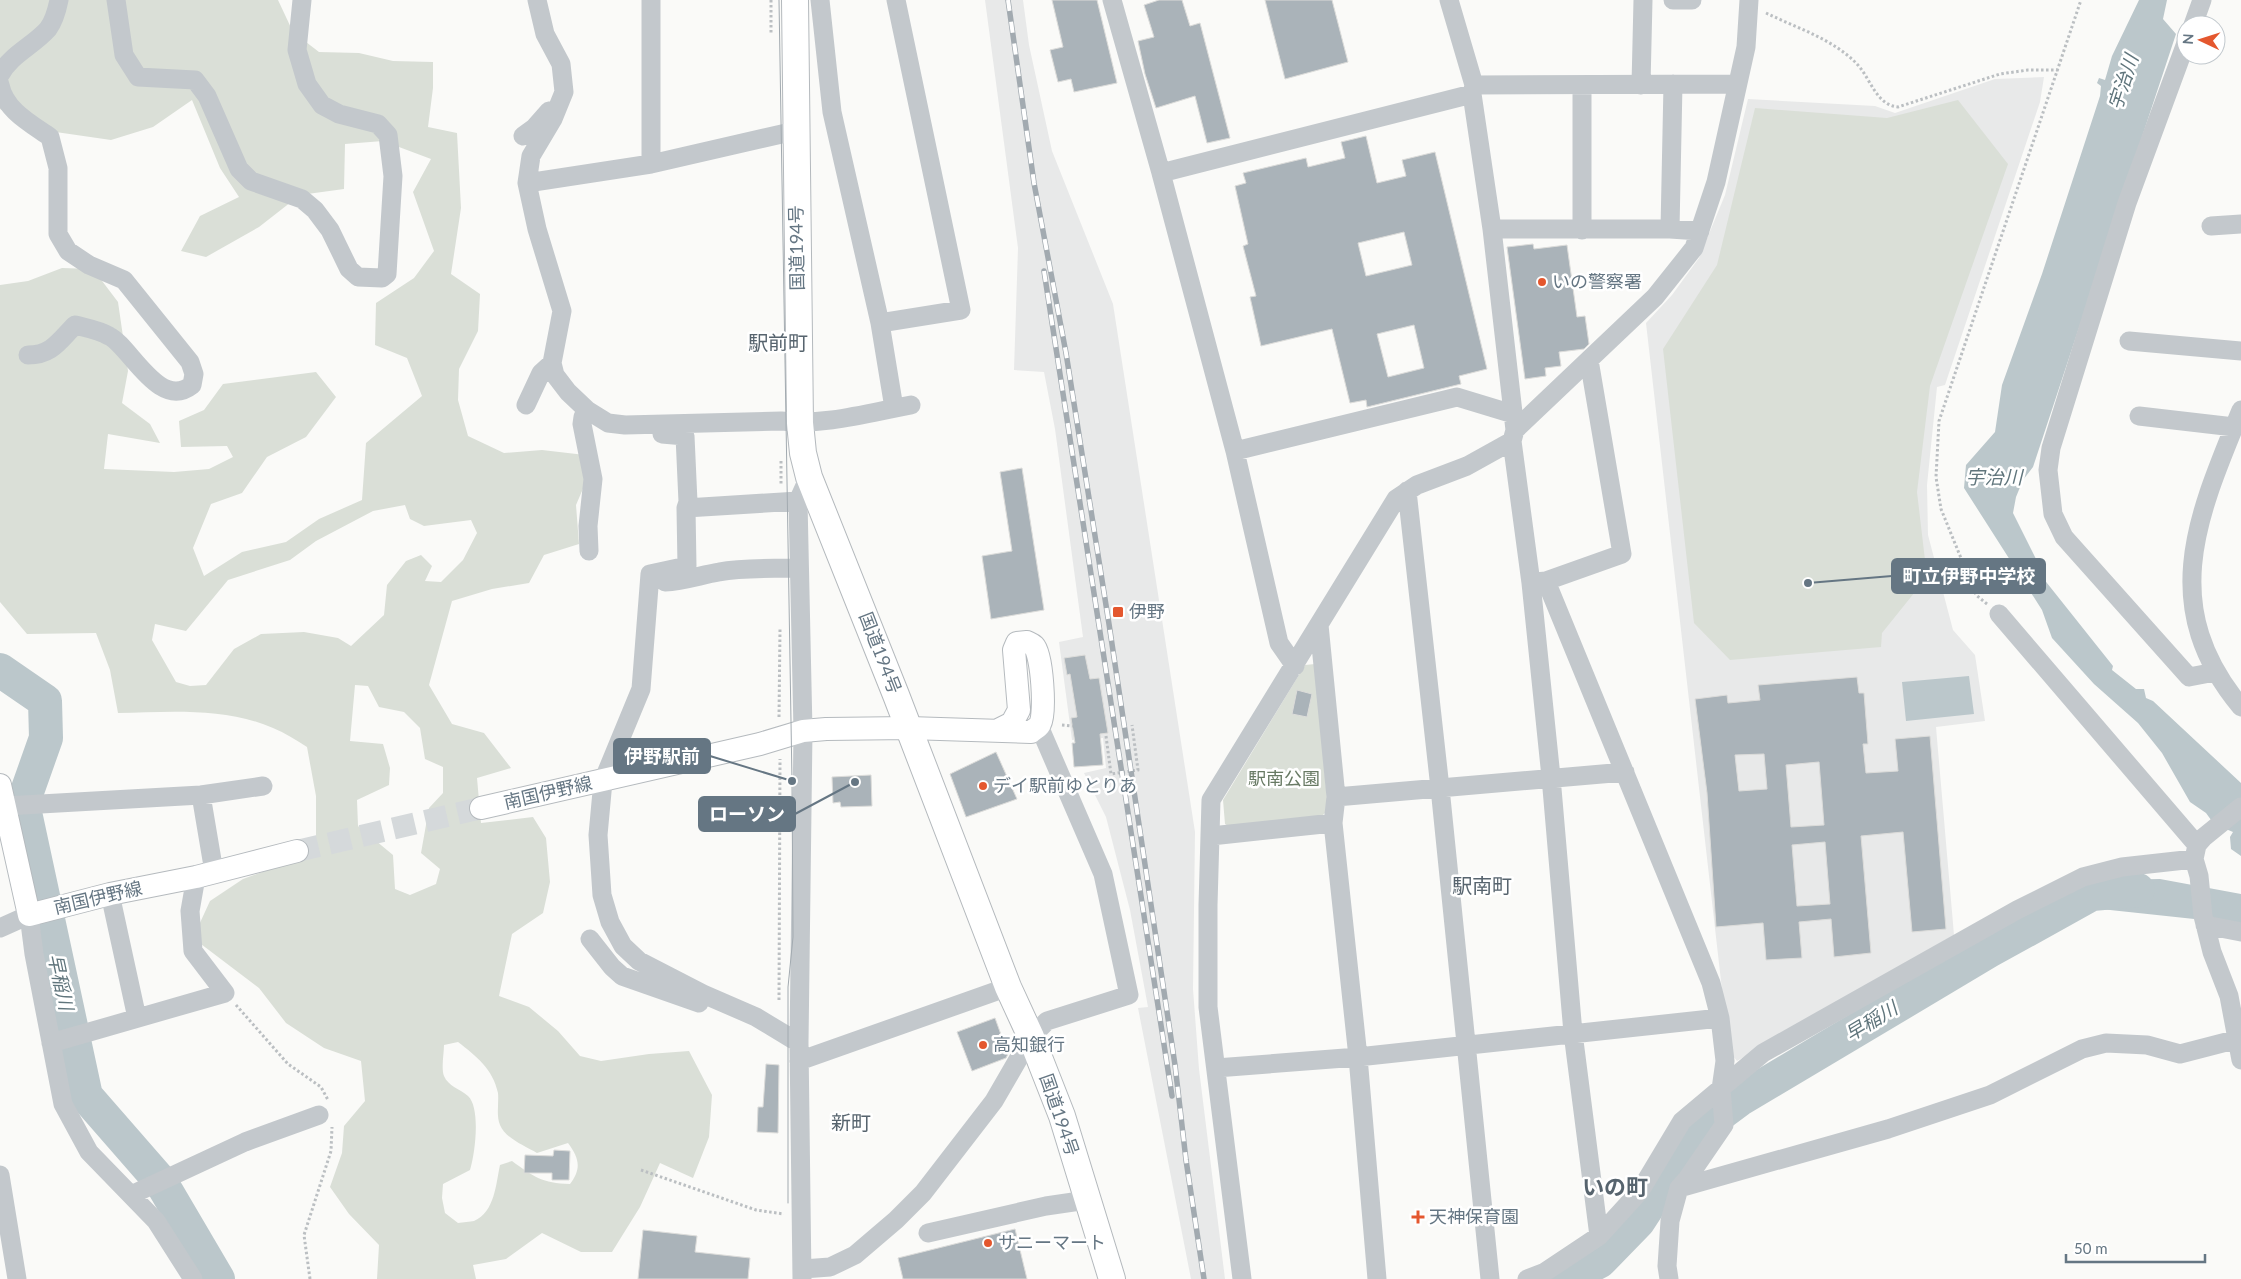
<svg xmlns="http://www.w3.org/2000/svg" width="2241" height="1279" font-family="Lato,'Noto Sans JP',sans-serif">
  <rect width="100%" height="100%" fill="#fafaf8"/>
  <path fill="#e8e9e9" d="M985,0H1023L1029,45L1052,151L1113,304L1195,832L1193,989L1199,1069L1225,1279H1191L1138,1008L1148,1007L1130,910L1106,817L1084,773L1106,768L1103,738L1072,740L1059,642L1083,637L1055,429L1044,372L1014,370L1018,248Z
    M2044,77L2040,102L1945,385L1937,387L1927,485L1928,535L1953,630L1975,655L1985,721L1936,727L1954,935L1737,1061L1729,1051L1646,323L1672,295L1699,258L1725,195L1748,99L1875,106L1895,113L1995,79Z"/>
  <path fill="#dadfd7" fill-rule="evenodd" d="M0,0H278L293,32L319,52L359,53L393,61L433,62V88L428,127L457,133L461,208L451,274L480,294L478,331L459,369L458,400L468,436L504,453L542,450L585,455L588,477L576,505L579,544L544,555L529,583L492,589L452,601L429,685L452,724L484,733L511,768L477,778L481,823L533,817L546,838L550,882L543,913L512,934L499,996L529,1007L558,1031L580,1056L601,1061L649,1054L689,1051L712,1095L709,1137L693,1178L660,1163L640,1207L612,1252H581L542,1233L506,1259L473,1265L476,1279H377L379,1245L349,1214L330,1187L342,1153L344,1126L365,1101L361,1061L324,1048L286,1023L259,988L193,938L210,901L243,879L316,853V796L307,747C296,740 285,733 273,728C225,707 169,712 118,713L110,670L96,633L27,634L0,602V285L28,281L62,268L93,269L118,302L128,371L122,403L150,424L160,443L108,434L104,469L174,472L209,469L233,457L227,446L181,447L179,421L204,410L223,384L316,372L336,397L306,437L267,457L242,493L211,504L193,548L204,576L242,552L286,542L319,519L362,500L366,443L422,396L407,358L375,345L376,303L414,278L434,251L413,192L431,159L383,141L345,144L344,189L300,195L259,227L206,257L181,251L200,216L239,197L220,168L192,100L153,127L111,140L35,129L0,109ZM405,505L410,519L424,526L471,520L477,533L463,560L441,582L425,581L432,566L421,555L406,561L387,585L384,615L351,646L338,638L304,632L261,634L234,649L206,685L190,686L176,682L152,640L155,624L186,631L228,580L290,560L316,541L373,511ZM355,685L368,686L379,707L404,712L420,728L425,759L443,767V793L429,808L421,853L440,869L436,884L410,895L395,889L393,855L358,826L357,800L389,785L390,768L383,744L350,741ZM458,1042C476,1056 493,1069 498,1093C499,1103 496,1116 500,1125C505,1138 525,1146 537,1153L568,1143C579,1158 582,1168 570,1184C542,1183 534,1177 512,1161L500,1165C496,1183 495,1212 474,1221C470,1222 463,1222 458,1223L445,1213L442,1198L443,1184L470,1170C475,1154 481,1108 468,1096C460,1089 448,1086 444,1076C441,1068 444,1054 444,1045Z
    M1958,100L2008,164L1930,386L1917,492L1927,577L1882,633L1881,647L1730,660L1694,623L1663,349L1717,265L1755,108L1887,118Z
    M1315,664L1328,810L1320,818L1230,827L1225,824L1223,800L1305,665Z"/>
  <path fill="#bbc7cb" d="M2139,0H2167L2163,19L2176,34L2033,467L2023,480L2016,497L2013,513L2036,559L2043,578L2113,666L2112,670L2136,689H2144L2146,698L2153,701L2241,783V856L2231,849L2230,837L2233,832L2214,824L2206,813L2190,802L2162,753L2138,723L2094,684L2052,638L2042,610L1964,488L1966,465L1995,432L2002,385L2042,274L2100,96L2101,86L2097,83L2099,78L2105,80L2112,56Z
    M1969,676L1974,714L1906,721L1902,682Z
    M2160,879L2241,894V924L2082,907L2103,880Z"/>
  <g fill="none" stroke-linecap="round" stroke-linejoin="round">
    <path stroke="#bbc7cb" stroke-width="34" d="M0,670L45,701L46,738L23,803L86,1096L161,1182L218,1279
      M1567,1279L1600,1261L1638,1222L1678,1161L1704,1126L1739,1100L1989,951L2092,894L2138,890"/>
  </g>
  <path fill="#aab3b9" stroke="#dcdcda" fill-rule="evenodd" d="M1052,0H1097L1117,83L1074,92L1071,79L1058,82L1050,50L1063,47Z
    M1159,0H1182L1190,26L1200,23L1230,138L1207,143L1195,96L1156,108L1145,74L1138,41L1154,37L1144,5Z
    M1265,0H1332L1348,62L1285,79Z
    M1366,136L1377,183L1406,176L1402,160L1435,152L1487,369L1459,376L1461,384L1367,407L1366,400L1350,403L1332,329L1261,346L1250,297L1256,296L1243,246L1248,244L1235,186L1246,183L1243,173L1306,158L1308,167L1345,158L1341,142ZM1404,232L1412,265L1366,276L1358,243ZM1414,325L1424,368L1388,377L1377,334Z
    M1533,244L1534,249L1567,245L1577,317L1585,316L1589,344L1584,349L1559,352L1561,366L1545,368L1546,376L1525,379L1507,247Z
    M1022,468L1044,610L991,619L982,556L1012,551L1000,472Z
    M1085,655L1090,679L1099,678L1108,733L1100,734L1103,765L1074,767L1072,743H1075L1071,718L1077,717L1070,674L1067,675L1064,658Z
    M1857,677L1859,693H1864L1868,744H1863L1866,773L1898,771L1895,739L1930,736L1946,929L1912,932L1903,832L1861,836L1871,953L1834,957L1831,919L1799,922L1802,958L1766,960L1763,923L1716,927L1707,793L1695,699L1727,695L1728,703L1760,700L1758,685ZM1764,754L1767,789L1739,791L1735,755ZM1819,762L1824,825L1791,827L1786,765ZM1825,842L1830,904L1797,906L1792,845Z
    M1297,690L1312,694L1307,717L1292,714Z
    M996,752L1017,799L966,817L950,774Z
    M871,775L872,806L841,807L840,802L833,803L832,777Z
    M995,1018L1008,1054L1006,1058L972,1071L957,1032Z
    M766,1064L779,1065L778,1133L757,1132L758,1107H763Z
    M554,1150L570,1151L569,1180H552V1173H524L525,1155L553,1156Z
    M1015,1229L1027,1279H903L898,1258Z
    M643,1230L697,1236L695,1252L750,1258L748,1279H638Z"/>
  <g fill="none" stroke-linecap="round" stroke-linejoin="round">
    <path stroke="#d5d9db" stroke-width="22" stroke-dasharray="22 11" stroke-linecap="butt" d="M297,851L481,808"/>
    <g stroke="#b5babe" stroke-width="24">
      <path id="major" d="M0,785L29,915L110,894L196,877L297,851
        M481,808L760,744L803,731L826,729L909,728L1031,732C1034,729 1038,728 1040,724C1046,713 1042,654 1034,646C1032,644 1029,643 1027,642L1017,643L1014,650L1019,710L1012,723L998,730"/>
    </g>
    <g stroke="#b4b9bd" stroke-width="28">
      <path id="highway" d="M795,0L800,423L803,453L809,477L896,695L1008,987L1031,1037L1062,1116L1112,1279"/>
    </g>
    <path stroke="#bbbfc2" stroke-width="3" stroke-dasharray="2.5 2.5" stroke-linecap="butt" d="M771,0V35
      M1766,13C1797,28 1833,39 1857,64C1871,79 1876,105 1898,107L2000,74L2028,70H2058
      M781,461V485
      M1987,604L1976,595L1941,509L1936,477L1939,421L2081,0
      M779,717L780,629
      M1062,725L1073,726
      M1106,736L1111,774L1138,770L1132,725
      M779,1000L780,759
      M236,1005L288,1064L321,1087L328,1100
      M641,1170L756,1210L784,1214
      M310,1279L304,1235L331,1151L332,1127"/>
    <path stroke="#c3c8cc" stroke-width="19" d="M116,0L124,55L138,77L195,80L207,96L239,169L251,181L302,199L315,210L330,230L349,269L358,277L382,278L387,274L393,176L388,135L378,124L339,114L322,105L307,84L297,50L302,0
      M537,0L545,34L561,64L564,92L553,119L531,156L527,183L537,229L562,311L552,363L555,375L568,392L587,410L608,423L625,425L781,421C824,426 868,413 911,405
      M651,0V164
      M820,0L832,112L880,323L961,310L896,0
      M1112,0L1161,173
      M1449,0L1474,85
      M1673,0H1692
      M2193,25L2202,0
      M2186,43L2127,203L2051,448L2048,470L2053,514L2064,537L2189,677L2215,672
      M0,75C10,55 33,46 48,29C54,21 57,10 59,0
      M0,85C5,110 30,123 50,137L58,168V234L68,251L89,265L124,280L190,362L194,374L192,385C159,411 130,346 109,336C99,330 86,328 75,325C59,341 52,355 28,355
      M1641,85L1643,0
      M523,136L534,128L549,111
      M527,183L651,164L795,131
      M2211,226L2241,224
      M1492,229H1670L1700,231
      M1670,229L1673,84
      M1582,230V85
      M880,323L894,408
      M2129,341L2241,351
      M526,405L541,373L552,363
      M587,410L583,417L582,424L593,479L588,526L589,551
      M2241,410C2197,517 2157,606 2241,707
      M2139,416L2234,427
      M1515,430L1655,297L1694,248L1716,182L1746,47L1749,0
      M662,434L685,436L688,502L686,508
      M1235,451L1457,397L1513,414
      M1407,491L1440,788L1490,1279
      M798,501L686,508L687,566L650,574L641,689L603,781L598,835L602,895L610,922L623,946L639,961L703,994L756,1017L799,1043
      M1546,581L1711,983L1720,1018L1725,1061L1721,1089L1724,1125L1687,1179L1679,1188L1670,1221L1667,1266L1669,1279
      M665,582C684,581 701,575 719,572C745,567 772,569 798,568
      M1535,582L1546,581L1622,554L1589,360
      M1999,614L2197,845
      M1319,625L1336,797L1333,823L1358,1057L1377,1279
      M1295,666L1279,643L1235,451L1161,173L1472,94
      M201,795L214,872
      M1336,797L1625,772
      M5,806L201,795L263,786
      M2241,807L2204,837L2197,845L2194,859L2199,876L2203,916L2212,952L2229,996L2241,1060
      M1211,836L1333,823
      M110,894L137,1018
      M2205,925L2241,932
      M0,928L29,915L34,954L63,1104L89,1152L156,1221L193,1279
      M590,939L612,967L622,976L699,1003
      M51,1043L225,993L193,951L190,911L196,877
      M799,1061L1008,987
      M1216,1068L1358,1057L1720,1018
      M0,1175L17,1279
      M1679,1188L1888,1129L1990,1095L2082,1049L2106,1043L2147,1045L2180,1054L2238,1039
      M131,1195L245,1142L319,1115
      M928,1233L1046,1206L1087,1200
      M1599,1236L1573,1033L1551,777L1531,583L1512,441L1515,430L1492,229L1472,94L1474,85L1737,84
      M803,1269L830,1267L855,1255L896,1220L923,1193L994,1101L1031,1037L1047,1021L1129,995L1103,874L1039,726
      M802,1279L799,1043L803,731L798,501L809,477
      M1242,1279L1208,1007V905L1211,800L1396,499L1417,485L1467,466L1512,441
      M1527,1279L1545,1272L1599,1236L1640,1191L1682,1121L1763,1053L2017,910L2083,877L2122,867L2194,859"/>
    <use href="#major" stroke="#fff" stroke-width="22"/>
    <use href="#highway" stroke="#fff" stroke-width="26"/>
    <path stroke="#a2aab0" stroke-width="1" d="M779,0L792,781L793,937L788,987V1203"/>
    <g stroke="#a2aab0" stroke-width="5.5">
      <path id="rail" d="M1008,0L1034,183L1066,353L1109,624L1175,1065L1186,1160L1204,1279
        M1044,271L1172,1096"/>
    </g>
    <use href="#rail" stroke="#fff" stroke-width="4" stroke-dasharray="11" stroke-linecap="butt"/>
  </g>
  <g fill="#e4572e" stroke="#fff" stroke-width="2">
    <circle cx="1542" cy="282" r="5"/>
    <rect x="1112" y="606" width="12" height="12" rx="2.5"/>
    <circle cx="983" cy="786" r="5"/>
    <circle cx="983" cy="1045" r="5"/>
    <path d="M1415.5 1209.5h5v5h5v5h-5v5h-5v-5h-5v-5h5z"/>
    <circle cx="988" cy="1243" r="5"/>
  </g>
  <g text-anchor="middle" stroke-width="5" stroke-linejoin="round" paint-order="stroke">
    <g font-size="18" fill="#657683" stroke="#fff">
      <text transform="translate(797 248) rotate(-91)" y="6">国道194号</text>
      <text transform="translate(880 653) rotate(69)" y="6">国道194号</text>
      <text transform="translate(548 793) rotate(-13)" y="6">南国伊野線</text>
      <text transform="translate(98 898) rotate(-13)" y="6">南国伊野線</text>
      <text transform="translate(1059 1115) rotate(71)" y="6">国道194号</text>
    </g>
    <g font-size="18" fill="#657683" stroke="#fff" text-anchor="start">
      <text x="1552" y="288">いの警察署</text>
      <text x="1129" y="618">伊野</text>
      <text x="993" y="792">デイ駅前ゆとりあ</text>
      <text x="993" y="1051">高知銀行</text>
      <text x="1429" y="1223">天神保育園</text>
      <text x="998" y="1249">サニーマート</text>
    </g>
    <g font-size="18" fill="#687a64" stroke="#fff">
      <text x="1284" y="785">駅南公園</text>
    </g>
    <g font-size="19" font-style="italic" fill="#60757c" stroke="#fff">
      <text transform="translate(2123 82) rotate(-72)" y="7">宇治川</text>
      <text x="1994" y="484">宇治川</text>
      <text transform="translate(61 982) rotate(78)" y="7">早稲川</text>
      <text transform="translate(1871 1021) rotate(-31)" y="7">早稲川</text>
    </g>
    <g font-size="20" fill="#57646e" stroke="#fff">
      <text x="778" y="350">駅前町</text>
      <text x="1482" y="893">駅南町</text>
      <text x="851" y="1130">新町</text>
    </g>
    <g font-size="22" font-weight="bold" fill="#57646e" stroke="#fff">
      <text x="1615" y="1195">いの町</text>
    </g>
  </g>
  <path fill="none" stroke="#657683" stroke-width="2" d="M1808 583L1892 576M792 781L710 756M855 782L795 814"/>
  <g fill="#657683" stroke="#fff" stroke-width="2">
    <circle cx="1808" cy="583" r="5"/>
    <circle cx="792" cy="781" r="5"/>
    <circle cx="855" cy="782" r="5"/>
  </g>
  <g fill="#657683" stroke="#657683" stroke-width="2">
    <rect x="1892" y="559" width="153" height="34" rx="5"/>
    <rect x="614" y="739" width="96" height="34" rx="5"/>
    <rect x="699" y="797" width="96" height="34" rx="5"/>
  </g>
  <g font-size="19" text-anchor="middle" font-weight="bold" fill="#fff">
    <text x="1969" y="583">町立伊野中学校</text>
    <text x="662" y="763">伊野駅前</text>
    <text x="747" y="821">ローソン</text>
  </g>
  <g transform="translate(2201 40) rotate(274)"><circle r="24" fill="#ffffff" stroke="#c1c8cd"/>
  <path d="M0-4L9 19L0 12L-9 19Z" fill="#e4572e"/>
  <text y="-8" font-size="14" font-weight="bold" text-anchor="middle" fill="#657683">N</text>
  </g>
  <path d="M2066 1254v8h139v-8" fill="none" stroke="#657683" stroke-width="2.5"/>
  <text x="2074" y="1254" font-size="15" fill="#657683" stroke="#ffffff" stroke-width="4" paint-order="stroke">50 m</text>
</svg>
